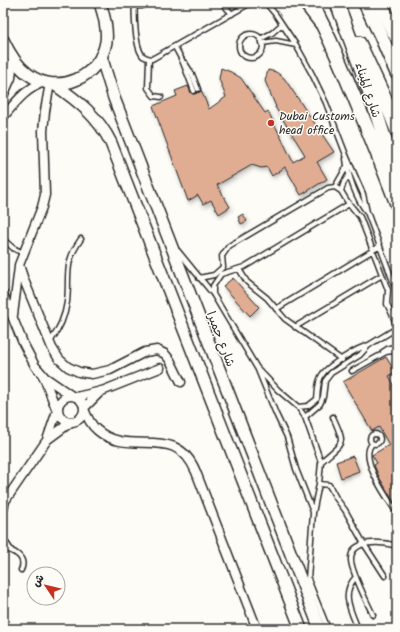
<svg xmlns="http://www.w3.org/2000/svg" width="400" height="632" font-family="Kalam,'Playpen Sans Arabic',sans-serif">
  <defs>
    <filter id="shadow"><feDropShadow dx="1.5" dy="2.5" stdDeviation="2" flood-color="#0004"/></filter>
  </defs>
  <rect width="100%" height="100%" fill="#fdfcf7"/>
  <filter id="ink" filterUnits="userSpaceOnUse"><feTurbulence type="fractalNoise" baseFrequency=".025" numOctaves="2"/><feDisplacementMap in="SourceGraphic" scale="8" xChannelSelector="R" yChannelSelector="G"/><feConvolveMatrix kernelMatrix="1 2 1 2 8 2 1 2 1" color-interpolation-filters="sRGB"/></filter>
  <g filter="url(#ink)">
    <path fill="#e0ad93" stroke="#2b2b2b" filter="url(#shadow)" d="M221,68L231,72L241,78L265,113L268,111L293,162L305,155L275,107H276L265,81L268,70L276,72L284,78L334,152L317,162L327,179L301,195L285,167L272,176L267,167L261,168L252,165L217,185L230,207L219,214L211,200L203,204L198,195L188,201L153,106L177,96L175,91L188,86L191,93L193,94L200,92L201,90L209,109L226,97L219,79Z
      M243,214L247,221L241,224L238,217Z
      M233,278L259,307L250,316L223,286Z
      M386,357L395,372L389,376L397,390V507L379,477L374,465L377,463L372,455L389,445L379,427L372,431L343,382Z
      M353,456L359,471L341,478L336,462Z"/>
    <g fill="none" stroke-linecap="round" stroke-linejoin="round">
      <g stroke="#2b2b2b" stroke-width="7">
        <path id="lane" d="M135,3C134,14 135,48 143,56C146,58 148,59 152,59L247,5L253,3
          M222,3L232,14
          M266,3L276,15L296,45L312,74L326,103L346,155L363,194L367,212L397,292
          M300,3L317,25
          M135,6H142L150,3
          M239 46a12 12 0 1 1 24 0a12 12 0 1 1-24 0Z
          M260,39L272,33L282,24
          M262,43L276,41L296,45
          M175,47L182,60L194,91
          M149,59L148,88L154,96L161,97
          M185,63L192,74L198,89
          M346,159C348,175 356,199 367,212
          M335,187L347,166
          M341,191L344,182L349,175
          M3,239L13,248L23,253
          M178,251L213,294L257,368L278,390L298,407L305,417L321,462L319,484L313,513L308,579L328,629
          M239,269L247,282L267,298L285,319L342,360
          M199,278L214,275L223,267L222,256L229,246L328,188L335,187L341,191L347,201L360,217L388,290L387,304L393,316L397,328
          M213,294V286L221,274L244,267L349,204
          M276,309L380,246
          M295,327L382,275
          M50,342C59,330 65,317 67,302C70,275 63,264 81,239
          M383,352L389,348L397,347
          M258,370L276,414L287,437L296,469L313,512
          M352,371L386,352L392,351L397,353
          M298,407L308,406L317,399C318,392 317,382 322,375C327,366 359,347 369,345
          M305,417L320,404L323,397L325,381L331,373L360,355L369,345L397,328
          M370 439a5 5 0 1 1 10 0a5 5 0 1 1-10 0Z
          M372,444C358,458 388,499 397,513
          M321,462C344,441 346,446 333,417
          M319,484L329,485L336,498L345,510L364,544L385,576
          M3,538L11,550
          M3,548C14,551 27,557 21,570
          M356,577C340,593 351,611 358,629
          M373,615C368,604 351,571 351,560C350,538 384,542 397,546"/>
      </g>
      <g stroke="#2b2b2b" stroke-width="11">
        <path id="street" d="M50,83L45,111L43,131L45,195L42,207L19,265L24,280L52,348L59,359L68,367L79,372L92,374L110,370L145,352L157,350L165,354L170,360L181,382
          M3,96L11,78L13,58
          M3,117C16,102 25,89 44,82
          M3,294L23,343L35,366L43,375L57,411
          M13,315L19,267
          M43,376L72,396
          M58 409a13 13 0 1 1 26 0a13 13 0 1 1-26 0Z
          M76,397L102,391L160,368
          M84,408L101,391
          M84,409C87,417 91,425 97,430C130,459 175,421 196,472L257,629
          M48,439L71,422
          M3,509L5,501L47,440L57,411"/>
      </g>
      <g stroke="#2b2b2b" stroke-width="14">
        <path id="secondary" d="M3,40C9,53 17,66 28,74C58,97 100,77 106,42C108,29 104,15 100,3
          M101,56L114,98L320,629
          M54,84C78,101 98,116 111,143L301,629"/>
      </g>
      <g stroke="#2b2b2b" stroke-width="16">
        <path id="primary" d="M311,3C328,32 340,63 353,94C368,130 383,167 397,204
          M337,3L369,90L397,178
          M365,3L381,36L397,73
          M359,43L384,97L397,130"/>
      </g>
      <g stroke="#2b2b2b" stroke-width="18">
        <path id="highway" d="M379,3L397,36"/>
      </g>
      <use href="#lane" stroke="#fdfcf7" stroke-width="4"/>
      <use href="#street" stroke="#fdfcf7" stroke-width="8"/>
      <use href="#secondary" stroke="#fdfcf7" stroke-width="11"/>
      <use href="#primary" stroke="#fdfcf7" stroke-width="13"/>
      <use href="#highway" stroke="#fdfcf7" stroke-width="15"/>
    </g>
  </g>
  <circle fill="#c8321e" stroke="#fdfcf7" stroke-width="1.5" cx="271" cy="123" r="4"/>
  <g text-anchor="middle" stroke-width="3" stroke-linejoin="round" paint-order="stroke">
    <g font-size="12" fill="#2b2b2b" stroke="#fdfcf7">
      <text transform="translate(368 90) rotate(72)" y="4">شارع الميناء</text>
      <text transform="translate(221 339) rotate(69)" y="4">شارع جميرا</text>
    </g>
    <g font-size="12" fill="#2b2b2b" stroke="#fdfcf7" text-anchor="start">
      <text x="279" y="120">Dubai Customs<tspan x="279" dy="14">head office</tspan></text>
    </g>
  </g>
  <rect width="400" height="632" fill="none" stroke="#fdfcf7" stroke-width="16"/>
  <rect x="8" y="8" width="384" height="616" fill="none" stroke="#2b2b2b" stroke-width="1.5" filter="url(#ink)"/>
  <g transform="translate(46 586) rotate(305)"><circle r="19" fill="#fdfcf7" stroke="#a9a8a5"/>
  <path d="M0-3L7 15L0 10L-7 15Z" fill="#c8321e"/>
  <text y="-6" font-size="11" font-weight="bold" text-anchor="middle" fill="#2b2b2b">ش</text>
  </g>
</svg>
